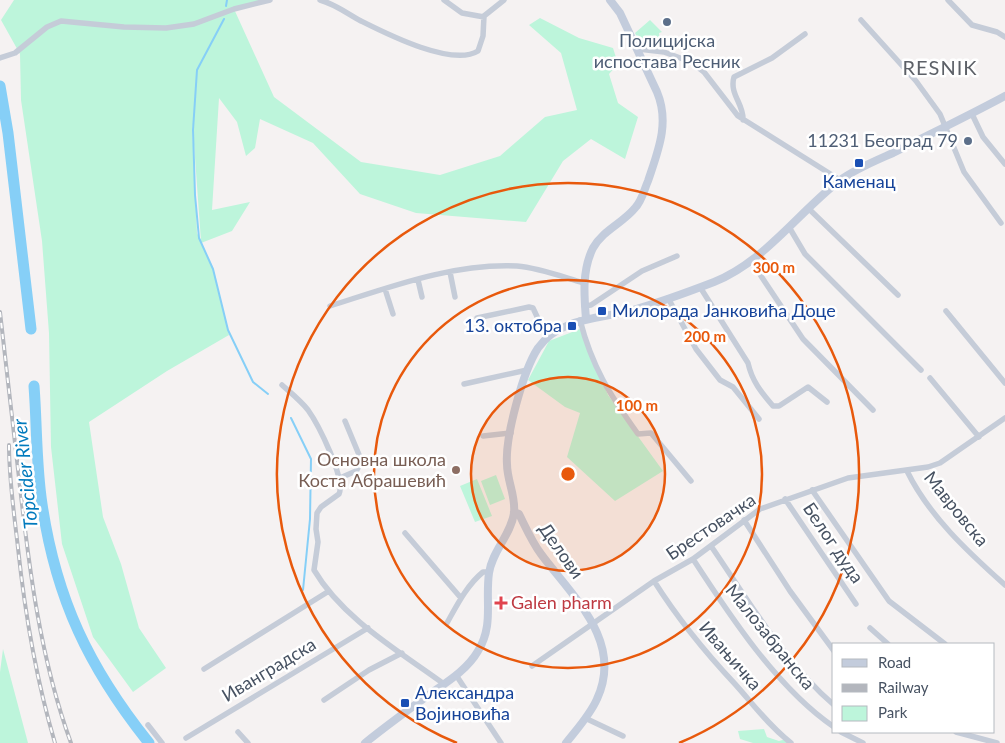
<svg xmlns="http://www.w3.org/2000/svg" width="1005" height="743" font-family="Lato,sans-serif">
  <rect width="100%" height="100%" fill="#f5f2f2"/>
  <path fill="#bdf5db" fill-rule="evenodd" d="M14,0H267L234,9L274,97L361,162L440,175L500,156L545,117L577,110L561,53L529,25L540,18L579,38L613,48L618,64L609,74L618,103L638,117L625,159L591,139L563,161L526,222L416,213L360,194L313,143L260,119L255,148L246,156L237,122L219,98L212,210L250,202L232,231L201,243L213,269L229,335L167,371L89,422L103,517L121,564L139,628L166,668L133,692L93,637L62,544L51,447L49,333L42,241L21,100L20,54L1,20ZM192,124L193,130L201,241L197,233Z
    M650,20L662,32L659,33L660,41L664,42L665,49L641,45L635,33Z
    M580,329L608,395L663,471L615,501L567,457L580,413L565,407L528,380L549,341Z
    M496,475L505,499L490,505L481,481Z
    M477,479L492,516L475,522L460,486Z
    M3,649L28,743H0V672Z
    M764,729L767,737L779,741L786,739L791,743H753L740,739L738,731Z"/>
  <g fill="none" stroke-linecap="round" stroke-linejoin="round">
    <path stroke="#86cff7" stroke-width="2" d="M226,6L227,0
      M224,19L197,70L193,130L195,195L199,238L213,269L228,330L253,382L268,394
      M291,418L311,459L310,519L303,590"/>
    <path stroke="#86cff7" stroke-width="11" d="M0,86L8,133L31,329
      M34,386C37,425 36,465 42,504C56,599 89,668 149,743"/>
    <path stroke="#c5ccd8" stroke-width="5.5" d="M320,0C335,4 348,14 361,21C387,34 452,67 478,51L483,36L484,16L504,0
      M444,0L462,13L484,17
      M948,0L972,25L997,32L1005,37
      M861,20L916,81L940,114L964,172L1001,223
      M638,49L664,52L691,62L704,72L738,116L840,180
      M0,58L15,53L47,27L61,21L124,27L166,28L194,24L234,9L270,0
      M972,114L983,137L1005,164
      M743,120C744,104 729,94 734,77L772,58L805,34
      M809,209L898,295
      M789,227L805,254L921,370
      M752,259L761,276L803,339L873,410
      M450,272L455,297
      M418,280L422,297
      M700,287L748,363C752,381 761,392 773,406H779L808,387L827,402
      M385,289L393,314
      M668,298L696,349L720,380L733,387L759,419
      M330,306C390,287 453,263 517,266C540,268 563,277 584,283
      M584,306L591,305L642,271L677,256
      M946,311L1005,383
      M477,318L529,307L533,308L547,338
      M580,320C592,367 610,395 638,434L651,433L691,481
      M930,378L979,437
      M464,384L527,370
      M282,385C291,393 301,401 308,410C318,424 346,479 339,494L321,507L317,513L316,529L318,542L314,570C343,619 399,651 444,684
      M483,436L511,433
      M907,471C929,516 968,552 1005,585
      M340,478L356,471L362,462L345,421
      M812,490L889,601L945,644
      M785,499L856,604
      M744,520L790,591L834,651
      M405,533L461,598
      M711,546C748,600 784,662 834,705
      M693,559C730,616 778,689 834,727
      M654,581C678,619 705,652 735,684C753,704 769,726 791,743
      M447,623C457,605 467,585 483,572H489
      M870,628L888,644
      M532,666L654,581L693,559L760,509L848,478L928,467L940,463L1005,418
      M204,669L329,591
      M456,675L501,743
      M324,700L369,670L402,653
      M585,718L623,736
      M148,725L162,743
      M238,732L248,743
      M841,732L863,743
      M956,732L997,743
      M186,738L368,628"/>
    <path stroke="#c3ccdc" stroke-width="8" d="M586,319C584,295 582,270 593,248C603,230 623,223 635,208C642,201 644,190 648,181C658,151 670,123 657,92L620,13L610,0
      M514,512L519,514C526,528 532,542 541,554C572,596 624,641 597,699C590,715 577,729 566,743
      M365,743C386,726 408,710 430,694C447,682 467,670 478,651C494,625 485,601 489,573C492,551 511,535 514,513C516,496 507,481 507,464C505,437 523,371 538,348C560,317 601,319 633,310C661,302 688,292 714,282C764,262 798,213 839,181C855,169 875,161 893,153C930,134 968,116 1005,96"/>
    <g stroke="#b3b6bd" stroke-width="4">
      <path id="rail" d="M0,312C6,367 13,423 19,478C29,568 40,658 71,743
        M9,445C9,479 14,513 18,548C25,614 36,679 55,743"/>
    </g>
    <use href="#rail" stroke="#fff" stroke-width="2" stroke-dasharray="5.5" stroke-linecap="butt"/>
  </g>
  <circle cx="568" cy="474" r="97" fill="#e8590c" fill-opacity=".12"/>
  <g fill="none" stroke="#e8590c" stroke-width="2.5">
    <circle cx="568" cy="474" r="97"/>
    <circle cx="568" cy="474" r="194"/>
    <path d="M457 743A291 291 0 1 1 679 743"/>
  </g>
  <g fill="#5c6f8a" stroke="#fff" stroke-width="2">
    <circle cx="667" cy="22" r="5"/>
    <circle cx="968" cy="141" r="5"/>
  </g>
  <g fill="#1a4fb4" stroke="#fff" stroke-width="2">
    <rect x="854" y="158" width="10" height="10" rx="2.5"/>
    <rect x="597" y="306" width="10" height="10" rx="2.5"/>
    <rect x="567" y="321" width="10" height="10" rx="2.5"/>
    <rect x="400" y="698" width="10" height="10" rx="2.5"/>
  </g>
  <circle fill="#8d6e63" stroke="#fff" stroke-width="2" cx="456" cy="470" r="5"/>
  <path fill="#e0444e" stroke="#fff" stroke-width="2" d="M498.5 595.5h5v5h5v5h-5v5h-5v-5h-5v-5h5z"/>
  <g text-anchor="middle" stroke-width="5" stroke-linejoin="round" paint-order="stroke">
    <g font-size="18" fill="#4e5e75" stroke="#fff">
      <text x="667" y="47">Полицијска<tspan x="667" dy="21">испостава Ресник</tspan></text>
      <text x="958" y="147" text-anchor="end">11231 Београд 79</text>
    </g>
    <g font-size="18" fill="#164399" stroke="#fff" text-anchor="start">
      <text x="859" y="188" text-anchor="middle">Каменац</text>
      <text x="612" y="317">Милорада Јанковића Доце</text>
      <text x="562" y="332" text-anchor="end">13. октобра</text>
      <text x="415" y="699">Александра<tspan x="415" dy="21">Војиновића</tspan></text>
    </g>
    <g font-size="18" fill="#785e54" stroke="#fff" text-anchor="end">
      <text x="446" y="466">Основна школа<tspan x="446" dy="21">Коста Абрашевић</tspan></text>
    </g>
    <g font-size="18" fill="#475262" stroke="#fff">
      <text transform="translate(956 509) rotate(51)" y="6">Мавровска</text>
      <text transform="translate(711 527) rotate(-34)" y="6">Брестовачка</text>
      <text transform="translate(833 543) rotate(56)" y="6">Белог дуда</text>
      <text transform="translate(561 551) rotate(55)" y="6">Делови</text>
      <text transform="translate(770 637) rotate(51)" y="6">Малозабранска</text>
      <text transform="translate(730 656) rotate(49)" y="6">Ивањичка</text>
      <text transform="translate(269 670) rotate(-31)" y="6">Иванградска</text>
    </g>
    <g font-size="18" fill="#be3a42" stroke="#fff" text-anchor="start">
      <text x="511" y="609">Galen pharm</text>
    </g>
    <g font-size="19" font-style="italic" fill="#007abd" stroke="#fff">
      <text transform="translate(25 474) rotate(-96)" y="7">Topcider River</text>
    </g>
    <g font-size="20" letter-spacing="1" fill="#5d6168" stroke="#fff">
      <text x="940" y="75">RESNIK</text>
    </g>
  </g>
  <circle cx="568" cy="474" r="8" fill="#e8590c" stroke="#fff" stroke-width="2.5"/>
  <g font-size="15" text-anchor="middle" font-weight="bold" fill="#e8590c" stroke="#fff" stroke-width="5" stroke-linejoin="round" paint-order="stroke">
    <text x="774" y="273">300 m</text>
    <text x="705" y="342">200 m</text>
    <text x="637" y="411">100 m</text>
  </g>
  <rect x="832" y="643" width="162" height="90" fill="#ffffff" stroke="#b5bac0"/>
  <rect x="842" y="659" width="25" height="8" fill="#c3ccdc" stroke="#b5bac0"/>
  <text x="878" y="668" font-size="15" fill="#475262">Road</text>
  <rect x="842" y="684" width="25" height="8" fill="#b3b6bd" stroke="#b5bac0"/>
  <text x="878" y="693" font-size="15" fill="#475262">Railway</text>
  <rect x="842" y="706" width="25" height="15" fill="#bdf5db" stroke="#b5bac0"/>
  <text x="878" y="718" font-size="15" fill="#475262">Park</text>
</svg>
